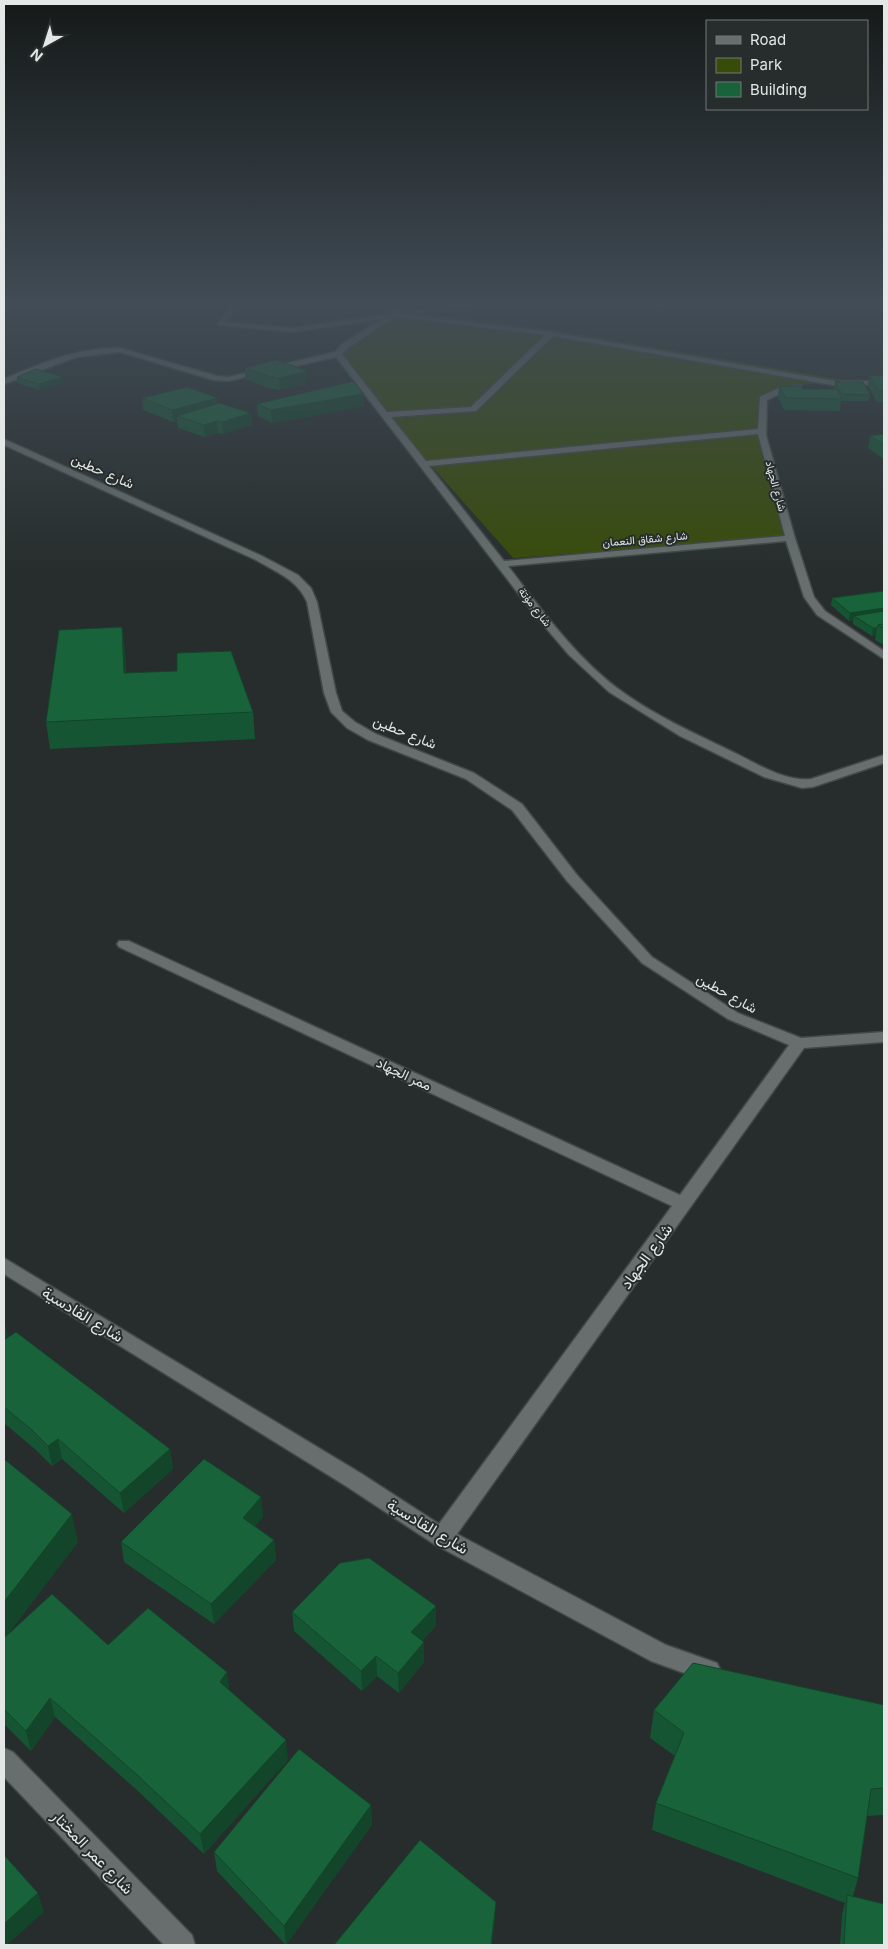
<svg xmlns="http://www.w3.org/2000/svg" width="888" height="1949" font-family="Inter,Vazirmatn,sans-serif">
  <rect width="100%" height="100%" fill="#272d2c"/>
  <path fill="#384c09" d="M406,313L554,330L844,380L779,388L759,397V407L793,537L513,558L428,462L341,353Z"/>
  <g fill="none" stroke-linecap="round" stroke-linejoin="round">
    <g stroke="#424847" stroke-width="3">
      <path id="minor" d="M233,302H240L224,322L293,328L389,314L407,302H415L399,313L551,332L835,381V385H832L553,336L476,411L391,417L426,461L758,429L760,397L781,387L801,385V389L786,391L767,400L766,435L795,538L814,597L825,611L884,651V659L817,615L804,597L786,541L508,566C541,609 574,655 617,688C653,715 696,734 737,754C759,765 786,782 811,779L884,755V763L813,787L802,788L764,777L680,736L609,692L569,655L534,614L336,357L228,381L213,380L120,352L77,357L4,384V379C41,363 79,347 120,348L217,376L228,377L335,352L342,344L381,319L293,332L217,325ZM395,317L545,335L471,407L387,412L342,354L348,348ZM758,434L785,536L504,561L429,466Z
        M479,302H502L416,313L413,311Z
        M658,302H664L660,307L657,305Z
        M843,381H884V385H840V381Z
        M4,439L262,556L298,575L311,588L317,602L336,693L342,711L355,722L376,734L474,773L522,804L577,875L652,957L738,1013L801,1038L884,1032V1042L804,1048L457,1534L666,1645L717,1663L721,1671L717,1679L709,1682L651,1661L434,1544L346,1486L4,1274V1258L362,1474L439,1524L672,1206L119,947L117,944L119,941H129L680,1195L789,1045L728,1019L642,963L567,881L512,810L466,779L368,740L347,728L331,712L324,693L307,602C297,579 276,572 256,560L4,445Z
        M4,1748L13,1752L192,1935L195,1945H164L4,1777Z"/>
    </g>
    <use href="#minor" fill="#676e6d" fill-rule="evenodd"/>
  </g>
  <path fill="#165533" d="M245,368L307,383L280,390L268,388L245,379Z
    M869,375L884,376V402H877L868,387Z
    M17,377L64,383L39,390L17,383Z
    M835,382L870,395L869,401H841L840,411L784,410L778,398L779,386L803,389H835L834,388Z
    M363,394L364,406L272,423L258,416L257,404Z
    M142,398L218,403L251,413L252,425L223,434L218,433L205,437L178,428L177,421L173,422L143,410Z
    M884,434V459L868,448L870,436Z
    M884,591V645L875,640L876,635L872,636L853,624V620L849,621L831,605L832,598Z
    M122,627L125,653L126,673L253,712L255,739L50,749L46,722Z
    M4,1340L170,1449L173,1469L124,1513L62,1459L52,1466L36,1450L4,1423Z
    M4,1459L78,1542L7,1635L108,1645L230,1691L288,1760L204,1854L139,1792L55,1717L31,1751L4,1724Z
    M261,1497L263,1517L255,1526L274,1540L276,1560L214,1624L124,1562L121,1542Z
    M436,1606V1626L422,1641L424,1642V1662L399,1693L377,1676L362,1691L294,1631L292,1612Z
    M884,1705V1815L867,1816L858,1878L853,1896L884,1945H840L842,1914L845,1903L652,1830L656,1803L675,1756L650,1738L654,1710Z
    M371,1805L372,1825L286,1945L217,1871L214,1852Z"/>
  <path fill="#124529" d="M307,371V383L280,390L279,378Z
    M63,377L64,383L39,390V384Z
    M363,394L364,406L272,423L271,410Z
    M218,398L219,410L177,416V421L173,422L172,410Z
    M251,413L252,425L223,434L222,422Z
    M217,421L218,433L205,437L204,425Z
    M884,608V615L854,616L853,620L849,621L850,613Z
    M122,627L125,653L128,700L124,673Z
    M873,628H877L876,635L872,636Z
    M4,1319L8,1336L4,1339Z
    M58,1439L62,1459L52,1466L48,1446Z
    M170,1449L173,1469L124,1513L120,1493Z
    M261,1497L263,1517L245,1538L243,1518Z
    M72,1514L78,1542L4,1640V1602Z
    M274,1540L276,1560L214,1624L211,1604Z
    M436,1606V1626L411,1652V1632Z
    M424,1642V1662L399,1693L398,1673Z
    M376,1656L377,1676L362,1691L361,1671Z
    M227,1672L230,1692L220,1682Z
    M50,1698L55,1717L31,1751L26,1731Z
    M286,1740L288,1760L204,1854L200,1834Z
    M371,1805L372,1825L286,1945L284,1926Z
    M38,1893L44,1912L7,1945H4V1924Z
    M496,1902L495,1921L492,1945H491Z"/>
  <path fill="#19633b" stroke="#124529" d="M277,360L307,371L279,378L268,376L245,368Z
    M36,369L63,377L39,384L17,377Z
    M869,375L884,376V391H879Z
    M354,381L363,394L271,410L257,404Z
    M835,382H863L870,395L842,394Z
    M779,386H801L803,389H836L842,399L786,398Z
    M187,387L218,398L172,410L142,398Z
    M219,403L251,413L222,422L217,421L204,425L177,416Z
    M884,434V445L870,436Z
    M884,591V608L850,613L832,598Z
    M884,611V624L878,625L877,628H873L854,616Z
    M884,624V628L878,625Z
    M122,627L124,673L177,671V653L231,651L253,712L46,722L59,630Z
    M16,1332L170,1449L120,1493L58,1439L48,1446L32,1430L4,1407V1340Z
    M4,1459L72,1514L4,1602Z
    M204,1459L261,1497L243,1518L274,1540L211,1604L121,1542Z
    M369,1558L436,1606L411,1632L424,1642L398,1673L376,1656L361,1671L292,1612L340,1563Z
    M52,1594L108,1645L148,1608L227,1672L220,1682L286,1740L200,1834L135,1773L50,1698L26,1731L4,1709V1638Z
    M693,1663L884,1705V1788L871,1789L858,1878L656,1803L684,1733L654,1710Z
    M299,1749L371,1805L284,1926L214,1852Z
    M420,1840L496,1902L491,1945H334Z
    M4,1855L38,1893L4,1924Z
    M847,1895L884,1904V1945H844Z"/>
  <linearGradient id="sky" x2="0" y2="1"><stop stop-color="#151918"/><stop offset="0.53" stop-color="#414c56"/><stop offset="1" stop-color="#414c56" stop-opacity="0"/></linearGradient>
  <rect width="888" height="575" fill="url(#sky)"/>
  <g text-anchor="middle" stroke-width="4" stroke-linejoin="round" paint-order="stroke">
    <g font-size="11" fill="#e3e7e6" stroke="#272d2c">
      <text transform="translate(776 486) rotate(75)" y="4">شارع الجهاد</text>
      <text transform="translate(645 539) rotate(-5)" y="4">شارع شقاق النعمان</text>
      <text transform="translate(535 607) rotate(52)" y="4">شارع مؤتة</text>
    </g>
    <g font-size="14" fill="#e3e7e6" stroke="#272d2c">
      <text transform="translate(103 471) rotate(24)" y="5">شارع حطين</text>
      <text transform="translate(405 732) rotate(22)" y="5">شارع حطين</text>
      <text transform="translate(727 993) rotate(29)" y="5">شارع حطين</text>
      <text transform="translate(404 1074) rotate(25)" y="5">ممر الجهاد</text>
    </g>
    <g font-size="16" fill="#e3e7e6" stroke="#272d2c">
      <text transform="translate(646 1256) rotate(-54)" y="6">شارع الجهاد</text>
      <text transform="translate(83 1314) rotate(31)" y="6">شارع القادسية</text>
      <text transform="translate(428 1526) rotate(31)" y="6">شارع القادسية</text>
      <text transform="translate(93 1852) rotate(46)" y="6">شارع عمر المختار</text>
    </g>
  </g>
  <rect width="888" height="1949" fill="none" stroke="#e3e7e6" stroke-width="10"/>
  <rect x="706" y="20" width="162" height="90" fill="#272d2c" stroke="#727776"/>
  <rect x="716" y="36" width="25" height="8" fill="#676e6d" stroke="#727776"/>
  <text x="750" y="45" font-size="15" fill="#e3e7e6">Road</text>
  <rect x="716" y="58" width="25" height="15" fill="#384c09" stroke="#727776"/>
  <text x="750" y="70" font-size="15" fill="#e3e7e6">Park</text>
  <rect x="716" y="82" width="25" height="15" fill="#19633b" stroke="#727776"/>
  <text x="750" y="95" font-size="15" fill="#e3e7e6">Building</text>
  <g transform="translate(45 45) rotate(219)" stroke="#272d2c" stroke-width="4" paint-order="stroke">
  <path d="M0-4L9 19L0 12L-9 19Z" fill="#e3e7e6"/>
  <text y="-8" font-size="14" font-weight="bold" text-anchor="middle" fill="#e3e7e6">N</text>
  </g>
</svg>
